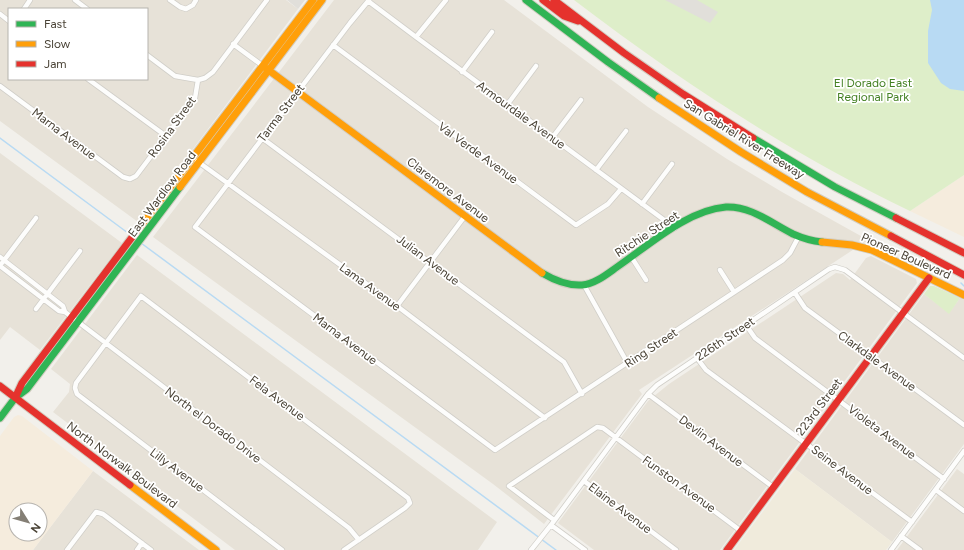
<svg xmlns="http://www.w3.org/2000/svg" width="964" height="550" font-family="Figtree,sans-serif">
  <rect width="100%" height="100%" fill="#f2f0eb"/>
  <path fill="#e7e2d8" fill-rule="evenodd" d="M0,0H286L298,9L138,222L0,121ZM9,9H147V79H9Z
    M334,0H504L648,107L727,159L782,192L868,240L639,390L642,394L544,524L493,484L153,237Z
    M0,153L122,243L40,350L10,327L0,340Z
    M137,255L497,522L478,550H235L53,412L69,392L70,384L51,369Z
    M871,256L916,279L917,283L720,550H594L558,523L648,401L669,384L836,273L843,274L850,280L866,258Z
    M924,294L949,313L960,298L964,300V444L892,542L795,469Z
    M957,469L964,474V550H897Z
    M93,471L199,550H33Z"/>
  <path fill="#f5ecdd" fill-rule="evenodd" d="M964,175V237L910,211Z
    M18,415L22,416L93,471L33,550H0V436L14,417ZM16,510H40V534H16Z"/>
  <path fill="#f0ebdc" d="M795,469L892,542L886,550H734Z"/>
  <path fill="#deeec9" d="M574,0H964V175L910,211C791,154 679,80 574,0Z
    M930,286H934L960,298L949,314L924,294Z"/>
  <path fill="#e1dfda" d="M287,0H305L298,9Z
    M665,0H697L718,12L710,23Z"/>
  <path fill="#b8daf3" d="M930,0H964V91L950,89L941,83L928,63V31L932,10Z"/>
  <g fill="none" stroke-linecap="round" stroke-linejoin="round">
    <path stroke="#b8daf3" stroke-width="1.5" d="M0,138L132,236
      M141,243L556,550
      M961,283L964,286"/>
    <g stroke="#d0cec8" stroke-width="6">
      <path id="street" d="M75,0L87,9
        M170,0L180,7L186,9L193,5L196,0
        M369,0L350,23L195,227L495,450L783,260L790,253L799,236
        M368,1L416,37L675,228
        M24,9L30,0
        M0,14L9,21
        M416,37L446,0
        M233,44L263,66
        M333,45L576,225L608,204L621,189
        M147,55L175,76L198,80
        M462,72L492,32
        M88,79L166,136
        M0,86L123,177L130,179L136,176L195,98L198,80L205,78L213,72L267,0
        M507,105L536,66
        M262,138L564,362L582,394
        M552,138L581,100
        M197,161L397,306L545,418
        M596,170L626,131
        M642,204L672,164
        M0,257L63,306L65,312
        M632,258L646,280
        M2,263L36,218
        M0,266L59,311L65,312L349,528L359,540
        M720,270L734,292
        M584,285L628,364
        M795,293L805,308L964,425
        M397,306L465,216
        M36,309L80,251
        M746,325L755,338L944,479
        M697,358L706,370L912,522
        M648,394L773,487
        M584,481L676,550
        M936,490L964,511
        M554,520L509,486L597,427L603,428L741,531
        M551,525L585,550
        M901,536L920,550
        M67,550L96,512L103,514L151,550
        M137,550L142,543
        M282,550L77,394L75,388L76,383L141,296L408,498L410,503L405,508L344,550
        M531,550L551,525L648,394L657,385L829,269L835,267L845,270L964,358
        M891,550L964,451"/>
    </g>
    <g stroke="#d2cdc1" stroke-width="9">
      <path id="fast" d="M526,0L608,62L659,98
        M753,138L835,187L896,218
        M542,273C554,280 568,286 582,285C595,284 607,274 617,267C648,246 687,210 726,207C751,206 771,223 793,234C802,238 812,241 822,242
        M15,398L27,389L180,187
        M0,418L15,398"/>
    </g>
    <g stroke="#d2cdc1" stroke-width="9">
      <path id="slow" d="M263,66L542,273
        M659,98L741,152L807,192L891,236
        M180,187L322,0
        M136,232L313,0
        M822,242L852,245L872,250L964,295
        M130,485L216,550"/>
    </g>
    <g stroke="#d2cdc1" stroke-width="9">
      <path id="jam" d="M543,0L564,16L578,21
        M554,0L624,53L683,94L753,138
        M896,218L964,253
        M891,236L964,275
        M0,386L130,485
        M16,396L22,383L136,232
        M727,550L929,278"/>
    </g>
    <use href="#street" stroke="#fdfdfc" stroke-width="4.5"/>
    <use href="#fast" stroke="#30b455" stroke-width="7"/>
    <use href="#slow" stroke="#ff9f0a" stroke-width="7"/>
    <use href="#jam" stroke="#e5322d" stroke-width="7"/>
  </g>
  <g text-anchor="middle" stroke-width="3.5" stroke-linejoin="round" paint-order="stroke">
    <g font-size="12" fill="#448123" stroke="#fff">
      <text x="873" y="87">El Dorado East<tspan x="873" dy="14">Regional Park</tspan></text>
    </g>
    <g font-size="12" fill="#494235" stroke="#fff">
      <text transform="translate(281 113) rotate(-53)" y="4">Tarma Street</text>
      <text transform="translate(521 115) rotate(36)" y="4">Armourdale Avenue</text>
      <text transform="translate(172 127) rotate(-54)" y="4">Rosina Street</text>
      <text transform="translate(64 134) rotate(37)" y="4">Marna Avenue</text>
      <text transform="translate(744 139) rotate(32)" y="4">San Gabriel River Freeway</text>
      <text transform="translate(478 153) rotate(36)" y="4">Val Verde Avenue</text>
      <text transform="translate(448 190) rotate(37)" y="4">Claremore Avenue</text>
      <text transform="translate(162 194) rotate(-53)" y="4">East Wardlow Road</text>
      <text transform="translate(647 234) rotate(-33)" y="4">Ritchie Street</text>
      <text transform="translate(906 256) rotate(24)" y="4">Pioneer Boulevard</text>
      <text transform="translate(428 260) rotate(37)" y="4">Julian Avenue</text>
      <text transform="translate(370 287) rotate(36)" y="4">Lama Avenue</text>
      <text transform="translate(345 339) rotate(37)" y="4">Marna Avenue</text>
      <text transform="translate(725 339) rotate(-34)" y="4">226th Street</text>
      <text transform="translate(651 348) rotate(-34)" y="4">Ring Street</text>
      <text transform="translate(877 361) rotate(36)" y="4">Clarkdale Avenue</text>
      <text transform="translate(277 398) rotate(37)" y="4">Fela Avenue</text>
      <text transform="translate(819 407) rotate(-53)" y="4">223rd Street</text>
      <text transform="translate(213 425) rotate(37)" y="4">North el Dorado Drive</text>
      <text transform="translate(882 432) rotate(37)" y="4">Violeta Avenue</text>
      <text transform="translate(711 441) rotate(37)" y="4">Devlin Avenue</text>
      <text transform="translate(122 465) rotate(37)" y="4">North Norwalk Boulevard</text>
      <text transform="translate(177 470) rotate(37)" y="4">Lilly Avenue</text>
      <text transform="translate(842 470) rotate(37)" y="4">Seine Avenue</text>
      <text transform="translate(679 484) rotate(36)" y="4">Funston Avenue</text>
      <text transform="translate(620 508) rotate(37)" y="4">Elaine Avenue</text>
    </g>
  </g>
  <rect x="8" y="8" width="140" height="72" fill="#ffffff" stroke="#b6b3ae"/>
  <rect x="16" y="21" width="20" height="6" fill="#30b455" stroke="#b6b3ae"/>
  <text x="44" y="28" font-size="12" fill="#494235">Fast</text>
  <rect x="16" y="41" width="20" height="6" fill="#ff9f0a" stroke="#b6b3ae"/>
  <text x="44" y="48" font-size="12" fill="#494235">Slow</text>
  <rect x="16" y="61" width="20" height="6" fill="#e5322d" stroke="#b6b3ae"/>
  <text x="44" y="68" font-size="12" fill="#494235">Jam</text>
  <g transform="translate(28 522) rotate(127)"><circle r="19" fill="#ffffff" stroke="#b6b3ae"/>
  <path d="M0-3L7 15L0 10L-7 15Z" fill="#847f75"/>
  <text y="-6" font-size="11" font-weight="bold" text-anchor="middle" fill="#494235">N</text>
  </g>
</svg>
